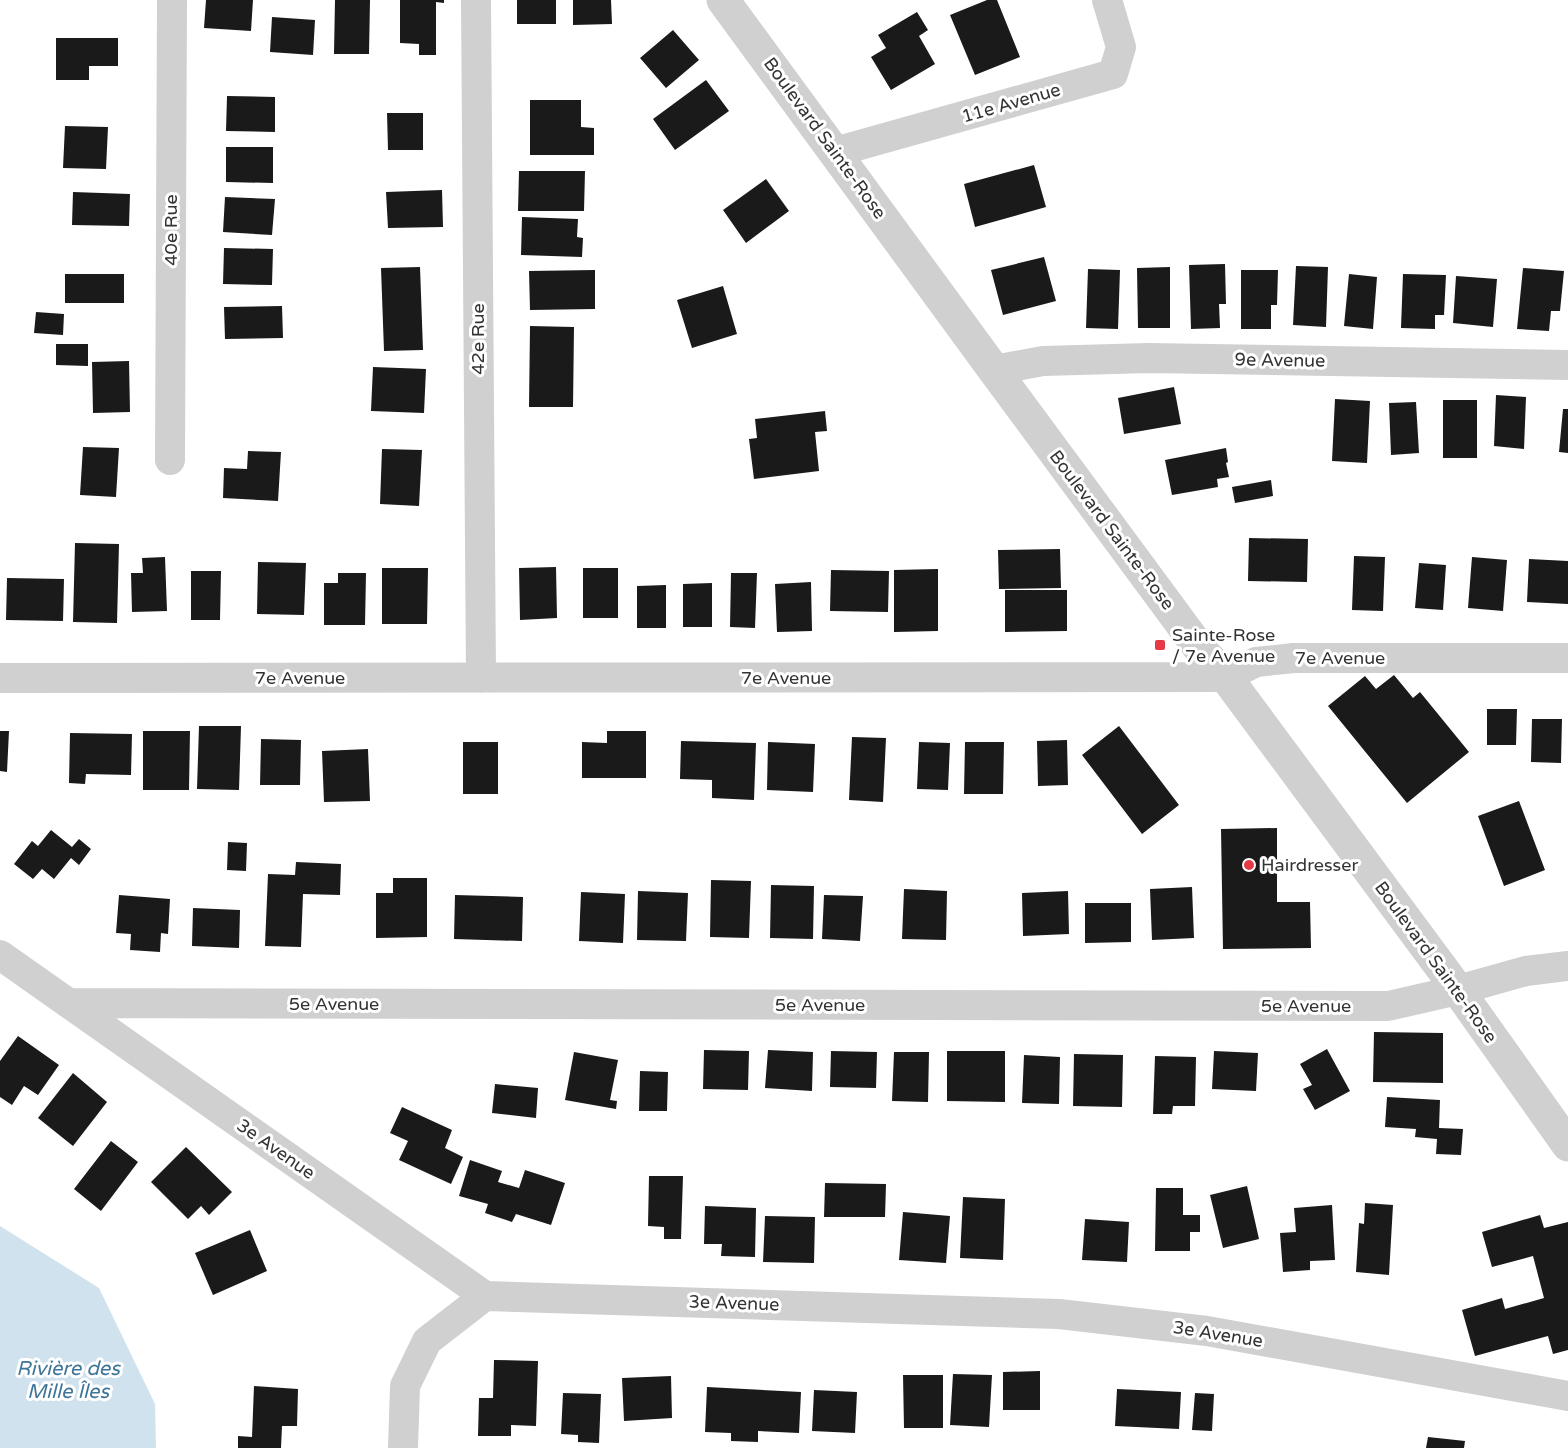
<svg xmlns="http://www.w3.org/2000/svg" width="1568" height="1448" font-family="'Varela Round',sans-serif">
  <rect width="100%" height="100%" fill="#fff"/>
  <path fill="#cfe2ee" d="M0,1226L99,1288L155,1404L156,1448H0Z"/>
  <path fill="#1a1a1a" d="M206,0H253L251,31L204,28Z
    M335,0H370L369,54H334Z
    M400,0H444V3L436,2V55H419V44L400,43Z
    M517,0H556V24H517Z
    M573,0H611L612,24L573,25Z
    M987,0H997L1020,57L975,75L950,15Z
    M917,12L928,30L919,36L935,64L891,90L871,57L886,48L878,35Z
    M272,17L315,20L313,55L270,52Z
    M673,30L699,60L666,88L640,58Z
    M56,38H118V66H89V80H56Z
    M706,80L729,111L675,150L653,119Z
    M227,96L275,97V132L226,131Z
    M530,100H581V127L594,128V155H530Z
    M387,113H423V150H388Z
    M65,126L108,127L106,169L63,168Z
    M226,147H273V183L226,182Z
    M1034,165L1046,207L975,227L964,184Z
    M519,171H585L584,211H518Z
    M766,179L789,211L746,243L723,210Z
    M442,190L443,227L388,228L386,192Z
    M73,192L130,194L129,226L72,225Z
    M225,197L275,199L272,235L223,232Z
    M522,217L578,219L577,237L583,238L582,257L521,255Z
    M224,248L273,249L272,285L223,284Z
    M1044,257L1056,301L1003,315L991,270Z
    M1225,264L1226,304H1219L1220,328L1191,329L1189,265Z
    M1296,266L1328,267L1326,327L1293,325Z
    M420,267L423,350L384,351L381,268Z
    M1170,267V328H1138L1137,268Z
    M1523,268L1564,271L1560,311H1551L1549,331L1517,329Z
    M1088,269L1120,270L1118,329L1086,328Z
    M595,270V309L530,310L529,271Z
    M1241,270H1278L1277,305H1271V329H1241Z
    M65,274H124V303H65Z
    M1349,274L1377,277L1373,329L1344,326Z
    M1403,274L1446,275L1444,315H1435V329L1401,328Z
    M1456,276L1497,279L1493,327L1453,323Z
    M723,286L737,334L692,348L677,300Z
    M282,306L283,338L225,339L224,307Z
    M36,312L64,314L63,335L34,333Z
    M530,326L574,327L573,407H529Z
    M56,344H88V366L56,365Z
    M129,361L130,412L93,413L92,362Z
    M373,367L426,369L424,413L371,411Z
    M1174,387L1181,424L1124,434L1118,398Z
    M1496,395L1526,397L1524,449L1494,446Z
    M1335,399L1370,401L1367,463L1332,461Z
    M1443,400H1477V458H1443Z
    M1416,402L1419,453L1391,455L1389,403Z
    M1563,409H1568V453L1559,452Z
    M825,411L827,431L815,432L819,471L754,479L749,439L757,438L755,419Z
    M83,447L119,448L116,497L80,495Z
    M1226,448L1228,462L1226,463L1229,477L1217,479L1218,487L1172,495L1165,460Z
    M382,449L422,450L419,506L380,504Z
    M248,451L281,452L278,501L223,498L224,468L247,469Z
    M1271,480L1273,496L1235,503L1232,487Z
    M1249,538L1308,539L1307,582L1248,581Z
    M75,543L119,544L117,623L73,622Z
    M1060,549L1061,588L999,589L998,550Z
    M1354,556L1385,557L1383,611L1352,610Z
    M165,557L167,611L132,612L131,573H143L142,558Z
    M1472,557L1507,560L1503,611L1468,608Z
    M1529,559L1568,561V604L1527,602Z
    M258,562L306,563L304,615L257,614Z
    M1419,563L1446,565L1443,610L1415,608Z
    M556,567L557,618L520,620L519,568Z
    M382,568H428L427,624H382Z
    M583,568H618V618H583Z
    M938,569V631L894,632V570Z
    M831,570L889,571L888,612L830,611Z
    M191,571H221L220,620H191Z
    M338,573H366L365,625H324V583H338Z
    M731,573H757L755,628L730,627Z
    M7,578L64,579L63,621L6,620Z
    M811,582L812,631L777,632L775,584Z
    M712,583V627H683V584Z
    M666,585V628H637V586Z
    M1005,590H1067V631L1005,632Z
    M1394,675L1413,698L1420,692L1469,752L1407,803L1328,706L1365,676L1376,689Z
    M1487,709H1517L1516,745H1487Z
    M1532,719H1562L1561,763L1531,762Z
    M199,726H241L239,790L197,789Z
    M1119,726L1179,805L1142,834L1082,755Z
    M0,731H9L7,772L0,771Z
    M143,731H190L189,790H143Z
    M607,731H646V778H582V742L607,743Z
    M70,733L132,734L131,775L86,774L85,784L69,783Z
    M852,737L886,738L883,802L849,800Z
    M261,739L301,740L300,785H260Z
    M1067,740L1068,785L1038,786L1037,741Z
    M681,741L756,743L754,800L712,798V780L680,779Z
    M463,742H498V794H463Z
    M768,742L815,744L813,792L767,790Z
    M919,742L950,743L948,790L917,789Z
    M965,742H1004L1003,794H964Z
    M368,749L370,801L324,802L322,751Z
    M1519,801L1545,870L1504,886L1478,816Z
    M1277,828V902H1310L1311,948L1223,949L1221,829Z
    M51,830L72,847L79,839L91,849L79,865L71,858L54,879L42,869L33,879L14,864L32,841L38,846Z
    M228,842L247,843L246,871L227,870Z
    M296,862L341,864L340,895L303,894L301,947L265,946L268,874L295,875Z
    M393,878H427V937L376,938V893H393Z
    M711,880L751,881L749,938L710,937Z
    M771,885L814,886L813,939L770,938Z
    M1192,887L1194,938L1152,940L1150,889Z
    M904,889L947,891L946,940L902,939Z
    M638,891L688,893L686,941L637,940Z
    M1068,891L1069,934L1023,936L1022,893Z
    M581,892L625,894L623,943L579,941Z
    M119,895L170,899L168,934L161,933L160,952L130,950L131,934L116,933Z
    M455,895L523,897L522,941L454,939Z
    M824,895L863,896L860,941L822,939Z
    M1085,903H1131V942L1085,943Z
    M193,908L240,910L239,948L192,946Z
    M1374,1032L1443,1033V1083L1373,1082Z
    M18,1036L59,1065L38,1095L24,1086L12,1105L0,1097V1061Z
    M1327,1049L1350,1091L1315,1110L1303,1089L1312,1085L1300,1064Z
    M704,1050L749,1051L748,1090L703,1089Z
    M768,1050L813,1052L812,1091L765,1088Z
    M831,1051L877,1052L876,1088L830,1087Z
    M947,1051H1005V1102L947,1101Z
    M1214,1051L1258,1053L1256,1091L1212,1089Z
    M574,1052L618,1060L610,1100L617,1101L616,1109L565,1100Z
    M894,1052H929L928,1102L892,1101Z
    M1074,1054L1123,1055L1122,1107L1073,1106Z
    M1024,1055L1060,1057L1059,1104L1022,1103Z
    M1155,1056L1196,1057L1195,1106H1173L1172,1114H1153Z
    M640,1071L668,1072L667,1111H639Z
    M73,1073L107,1102L73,1146L38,1118Z
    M495,1084L538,1088L536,1118L492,1113Z
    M1387,1097L1440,1100L1439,1128L1463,1129L1461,1155L1436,1154L1437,1139L1415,1137L1416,1129L1385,1127Z
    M402,1107L452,1130L445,1148L463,1157L451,1184L399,1160L408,1141L390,1133Z
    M111,1141L138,1162L101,1211L74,1189Z
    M186,1147L232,1192L209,1215L201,1206L188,1219L151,1182Z
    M470,1160L502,1171L498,1182L519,1188L525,1170L565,1183L551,1225L516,1214L512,1222L485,1213L488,1204L459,1196Z
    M649,1176H683L681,1239H664V1227L648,1226Z
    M825,1183L886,1184L885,1217H824Z
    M1247,1186L1259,1239L1223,1248L1210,1195Z
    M1156,1188H1183V1215H1200V1232H1190V1251H1155Z
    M963,1197L1005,1199L1003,1260L960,1258Z
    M1365,1203L1393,1205L1389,1275L1356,1272L1359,1223L1364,1224Z
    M1332,1205L1335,1260L1310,1261V1270L1283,1272L1280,1233L1296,1232L1294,1208Z
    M705,1206L756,1208L755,1257L721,1256L722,1244H704Z
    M903,1212L950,1216L946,1263L899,1260Z
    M1540,1215L1544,1228L1568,1222V1350L1553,1354L1548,1336L1475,1356L1462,1310L1502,1298L1505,1309L1544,1298L1533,1256L1492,1267L1482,1232Z
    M765,1216L815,1217L814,1263L763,1262Z
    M1085,1219L1129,1222L1127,1262L1082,1260Z
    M250,1230L267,1271L213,1295L195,1253Z
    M494,1360L538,1361L536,1426L511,1425V1436H478L479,1398H493Z
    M1040,1371V1410H1003V1372Z
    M953,1374L992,1375L989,1427L950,1425Z
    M903,1375H943V1428H904Z
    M671,1376L672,1418L624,1421L622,1378Z
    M254,1386L298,1389L297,1426H282L281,1448H238V1436L252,1437Z
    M707,1387L801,1392L799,1433L758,1431V1442L731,1441V1433L705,1432Z
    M1117,1389L1181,1392L1179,1429L1115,1426Z
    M814,1390L857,1392L855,1433L812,1431Z
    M563,1393L601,1394L599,1443L578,1442V1435L561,1434Z
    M1195,1393L1214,1394L1212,1431L1192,1430Z
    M1428,1437L1465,1441L1464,1448H1426Z"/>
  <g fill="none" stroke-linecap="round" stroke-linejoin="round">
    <path stroke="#d0d0d0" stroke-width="30" d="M476,0L481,678
      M835,152L1113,74L1121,47L1107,0
      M994,370L1043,361L1149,358L1568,365
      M170,460L172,0
      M0,678L1226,677L1256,662L1294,658H1568
      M0,955L485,1296L1059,1314L1207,1331L1568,1396
      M68,1003L1388,1006L1458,990L1526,971L1568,966
      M403,1448L405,1386L427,1341L485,1296"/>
    <path stroke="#d0d0d0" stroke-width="33" d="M723,0L994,370L1200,649L1226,677L1458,990L1568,1145"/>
  </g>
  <g fill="#e63946" stroke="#fff" stroke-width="2">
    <rect x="1154" y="639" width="12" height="12" rx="3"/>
    <circle cx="1249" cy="865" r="6"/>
  </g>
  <g text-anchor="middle" stroke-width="6" stroke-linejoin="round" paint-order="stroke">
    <g font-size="18" fill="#333" stroke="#fff">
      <text transform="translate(1011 103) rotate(-16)" y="6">11e Avenue</text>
      <text transform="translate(825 138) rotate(54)" y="6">Boulevard Sainte-Rose</text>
      <text transform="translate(171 230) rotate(-90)" y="6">40e Rue</text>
      <text transform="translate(478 339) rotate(-90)" y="6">42e Rue</text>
      <text transform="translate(1280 360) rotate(1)" y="6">9e Avenue</text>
      <text transform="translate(1112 530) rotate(53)" y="6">Boulevard Sainte-Rose</text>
      <text x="1340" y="664">7e Avenue</text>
      <text x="300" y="684">7e Avenue</text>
      <text x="786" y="684">7e Avenue</text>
      <text transform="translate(1436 962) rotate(54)" y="6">Boulevard Sainte-Rose</text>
      <text x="334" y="1010">5e Avenue</text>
      <text x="820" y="1011">5e Avenue</text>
      <text x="1306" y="1012">5e Avenue</text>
      <text transform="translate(276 1149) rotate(35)" y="6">3e Avenue</text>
      <text transform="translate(734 1303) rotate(2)" y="6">3e Avenue</text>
      <text transform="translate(1218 1334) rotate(9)" y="6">3e Avenue</text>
    </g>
    <g font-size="18" fill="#333" stroke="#fff" text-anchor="start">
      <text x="1172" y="641">Sainte-Rose<tspan x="1172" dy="21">/ 7e Avenue</tspan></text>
      <text x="1261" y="871">Hairdresser</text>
    </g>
    <g font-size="20" font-style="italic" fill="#3f7597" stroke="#fff">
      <text x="68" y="1375">Rivière des<tspan x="68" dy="23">Mille Îles</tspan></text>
    </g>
  </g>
</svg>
